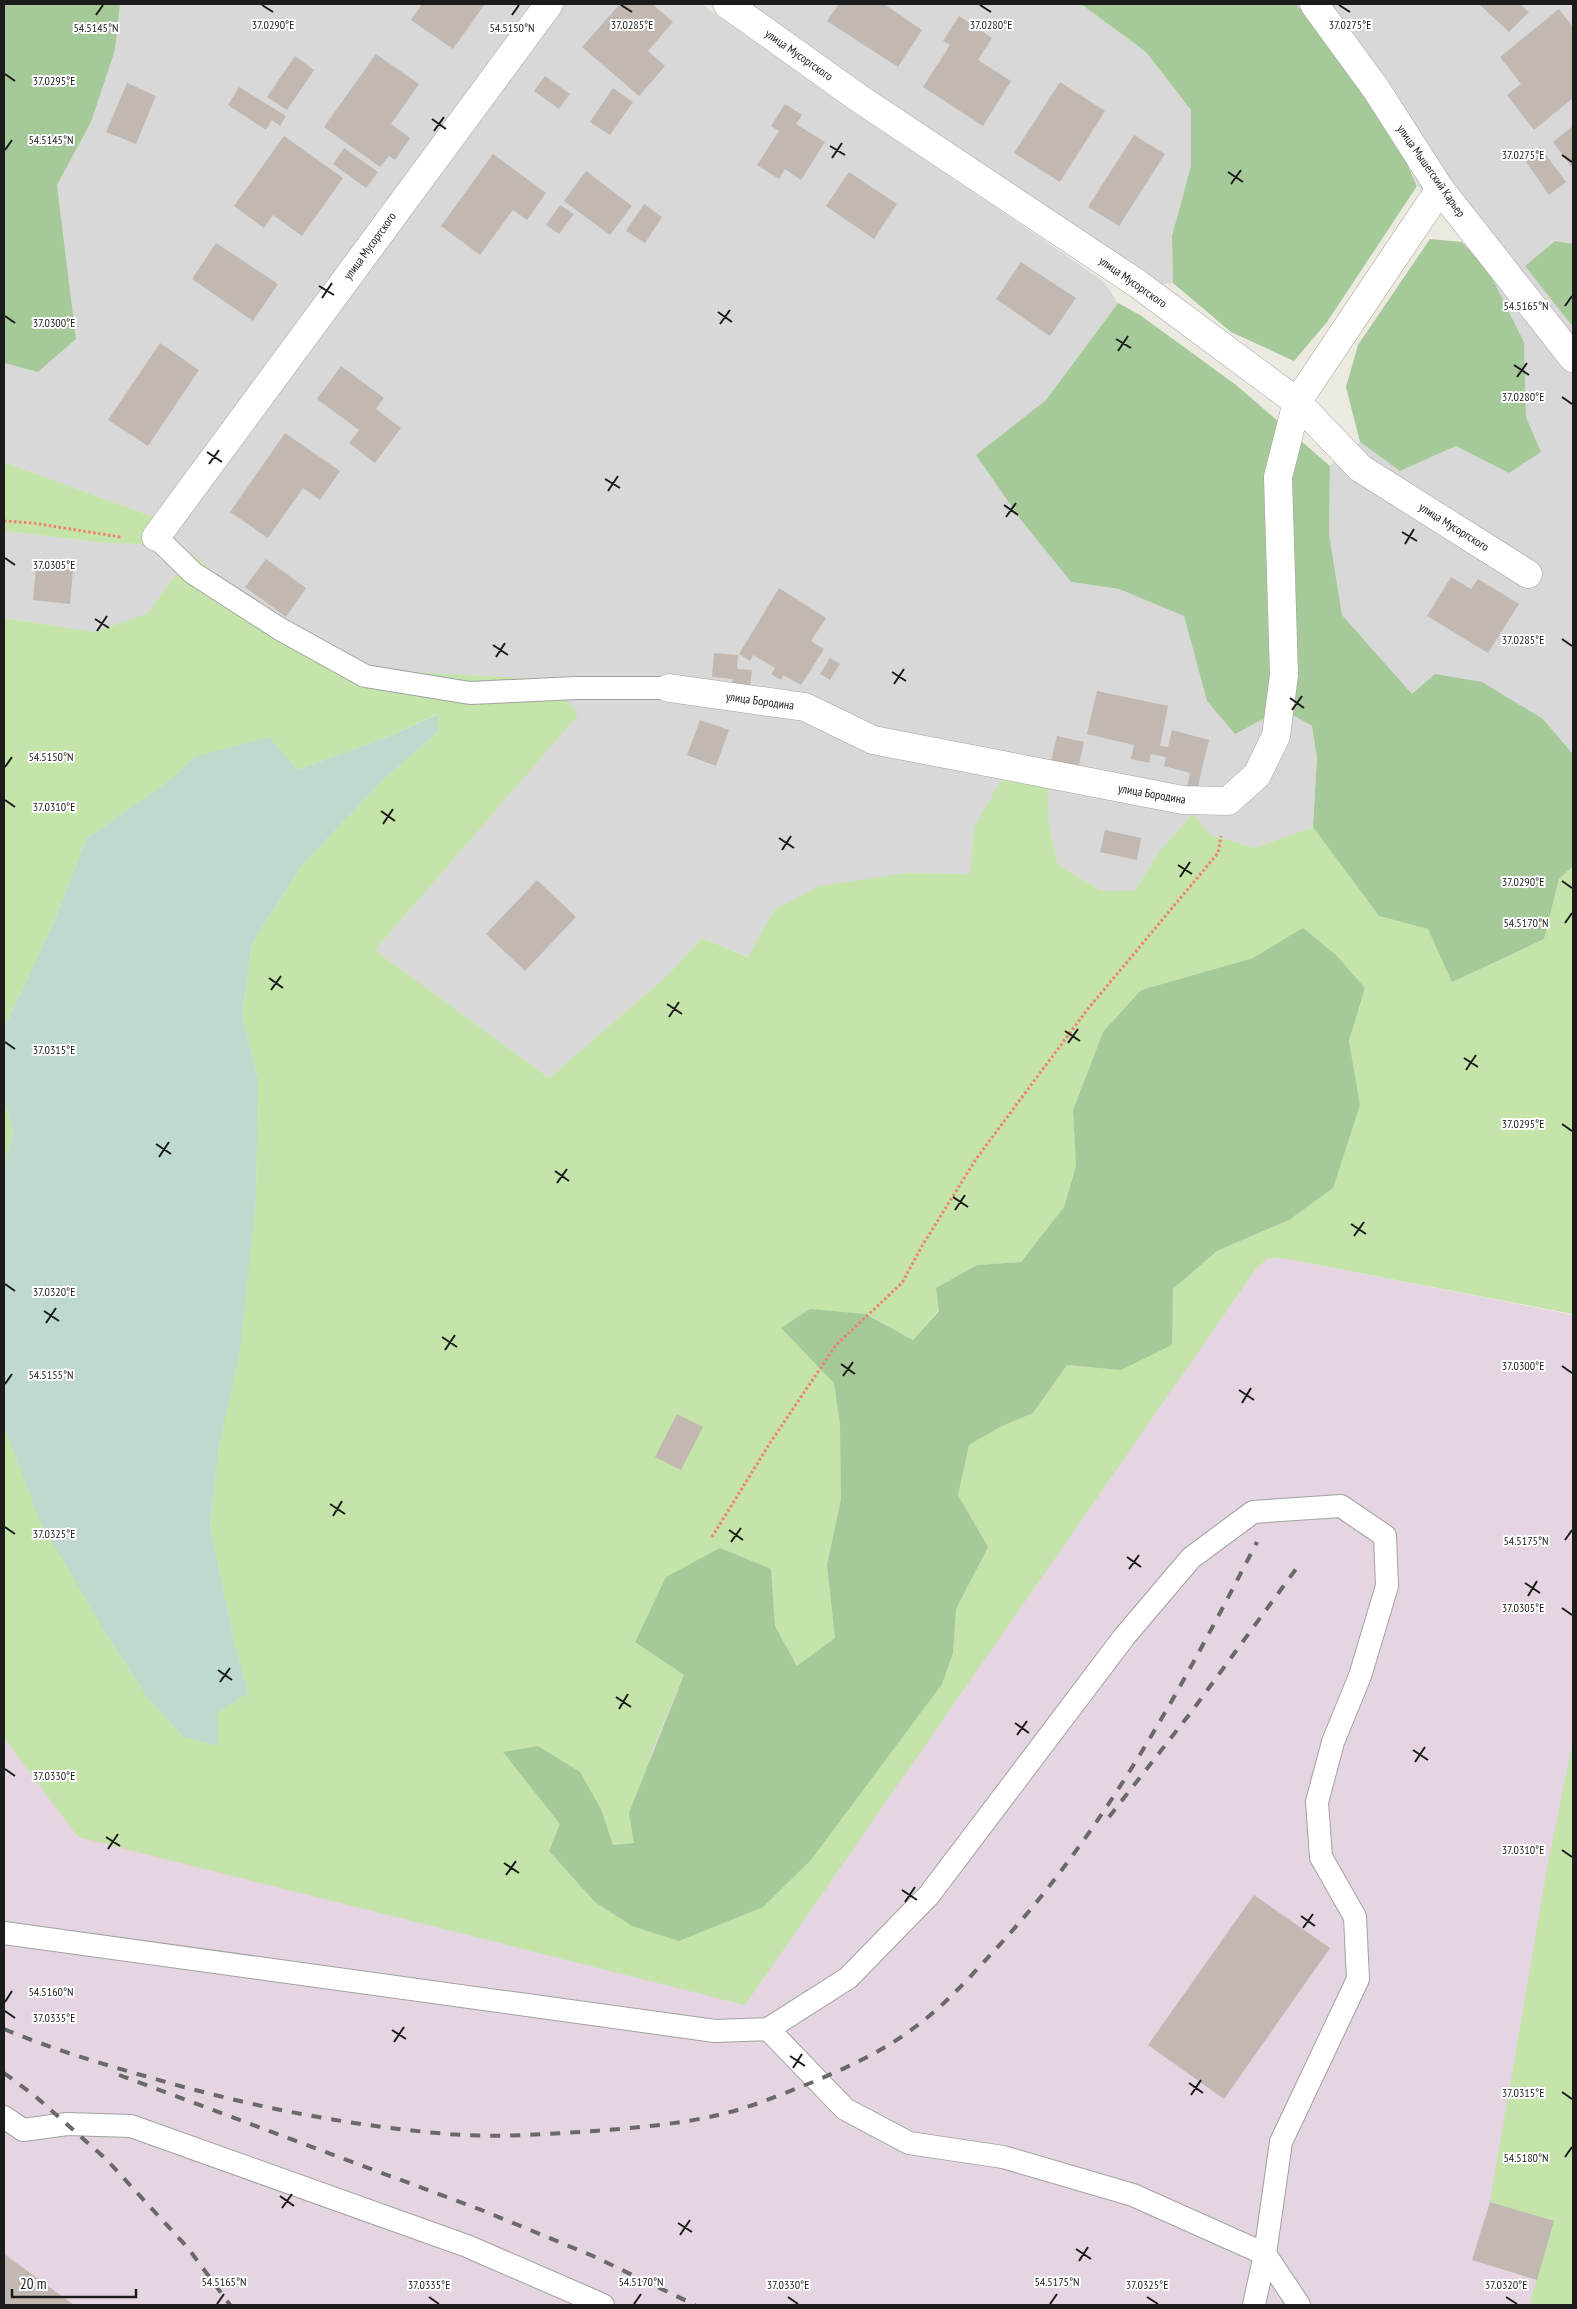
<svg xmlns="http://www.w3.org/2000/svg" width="1577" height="2309" font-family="'PT Sans Narrow',sans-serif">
  <rect width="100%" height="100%" fill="#ece9e1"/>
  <path fill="#d9d8d8" d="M120,4H531L156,518L4,462V363L38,372L76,339L57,185L91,122L115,50Z
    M562,4H701L1103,281L1118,303L1046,400L976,455L1021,520L1071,582L1119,589L1184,616L1207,701L1282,709L1312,726L1317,758L1313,827L1255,848L1211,835L1159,852L1134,891H1102L1058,865L1049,825L1048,788L974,828L970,874L906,873L774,910L749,957L702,938L669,974L549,1078L375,950L577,715L554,680L377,670L308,637L241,595L170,536Z
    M747,4H1081L1146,52L1191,110V166L1172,236L1173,283L1155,285L974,166Z
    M1296,4H1573V244L1555,241L1525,266L1573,327V754L1543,719L1413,695L1342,615L1329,534L1330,466L1360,442L1400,471L1456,446L1509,473L1541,452L1526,417L1524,342L1489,272L1418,186L1395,138L1333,48Z
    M4,531L106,543L151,544L178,570L149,613L95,632L4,618Z"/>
  <path fill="#e5d4e1" d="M1268,1258L1287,1259L1573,1315V2305H4V1738L1255,1270Z"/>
  <path fill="#c4e4aa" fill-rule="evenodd" d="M4,462L156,518L142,544L106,543L4,531Z
    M170,536L241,595L308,637L377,670L554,680L578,715L375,950L549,1078L669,974L702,938L748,957L774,910L819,886L906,873L970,874L974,828L1002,778L1048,788L1049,825L1058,865L1102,891H1134L1159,852L1193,814L1211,835L1255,848L1313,827L1379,916L1428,929L1544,939L1559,879L1573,866V1314L1287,1259L1268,1258L1255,1270L745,2005L78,1837L4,1738V1426L108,1637L147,1697L184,1737L218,1745L217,1713L248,1693L235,1646L210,1525L219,1447L256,1199L258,1079L242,1015L252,944L302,865L384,779L437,733V714L393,735L297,770L194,757L170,780L86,839L54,922L4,1028V618L95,632L148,613L178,571ZM1303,929L1365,988L1349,1041L1360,1106L1289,1220L1217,1251L1173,1289L1121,1370L1067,1365L1033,1413L1000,1427L969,1445L958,1495L988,1547L956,1609L953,1653L595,1902L549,1851L560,1824L601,1809L613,1845L635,1843L651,1753L684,1674L666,1577L720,1549L771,1569L775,1626L798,1666L835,1638L827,1565L841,1499L840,1425L834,1382L782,1329L864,1314L913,1340L977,1265L1021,1262L1064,1207L1076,1166L1073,1110L1103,1032L1141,990L1253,958Z
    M4,1097L13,1132L4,1168Z
    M1573,1741V2305H1535L1530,2302L1554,2221L1490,2202L1549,1858Z"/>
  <path fill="#a5c999" d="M4,4H120L115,50L91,122L57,185L76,339L38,372L4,363Z
    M1081,4H1296L1333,48L1395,138L1417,186L1327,322L1294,361L1231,332L1173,283L1172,236L1191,166V110L1146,52Z
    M1430,239L1462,242L1489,272L1524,342L1526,417L1541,452L1509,473L1456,446L1400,471L1360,442L1346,387L1358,345Z
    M1555,241L1573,244V327L1525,266Z
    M1118,303L1140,315L1236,385L1330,466L1329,534L1342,615L1412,694L1435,674L1482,682L1543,719L1573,754V866L1559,879L1544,939L1452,982L1428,929L1379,916L1313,827L1317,758L1312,726L1282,709L1235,734L1207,701L1184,616L1119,589L1071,582L1021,520L976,455L1046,400Z
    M1303,928L1336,955L1365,988L1349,1041L1360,1105L1333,1188L1289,1220L1217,1251L1173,1289L1172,1345L1121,1370L1067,1365L1033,1413L1000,1427L969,1445L958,1495L988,1547L956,1609L953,1653L942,1684L811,1860L763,1907L679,1941L632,1926L595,1902L549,1851L560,1824L503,1752L538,1746L580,1772L601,1809L613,1845L634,1843L629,1813L684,1675L635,1642L666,1577L720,1548L771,1569L775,1626L797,1666L835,1638L827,1565L841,1499L840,1425L834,1383L781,1328L810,1309L865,1314L913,1340L939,1311L936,1288L977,1265L1021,1262L1064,1207L1076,1166L1073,1110L1103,1032L1141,990L1253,958Z"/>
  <path fill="#bfd9cf" d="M438,714L437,733L384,779L302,865L252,944L242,1015L258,1079L256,1199L240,1349L219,1447L210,1525L235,1646L248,1693L217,1713L218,1746L184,1737L147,1697L108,1637L40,1521L4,1426V1168L13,1132L4,1097V1028L54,922L86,839L170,780L194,757L269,737L297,770L393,735Z"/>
  <path fill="#c0b8b1" d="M422,4H485L453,49L411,20Z
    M620,4H652L673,22L648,51L665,66L639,96L582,47Z
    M839,4H884L922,30L898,67L827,21Z
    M1479,4H1520L1529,12L1509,32Z
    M1559,9L1573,27V98L1534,130L1507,95L1521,84L1500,57Z
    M959,16L992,38L978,60L1011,81L983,126L923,87L950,45L943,41Z
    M376,54L419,84L391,124L410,138L395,160L389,156L380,167L324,127Z
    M295,56L314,70L287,110L267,97Z
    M545,76L570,94L559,109L534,91Z
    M1060,82L1105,111L1060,182L1014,153Z
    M127,83L156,96L136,144L106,132Z
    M239,87L286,116L280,126L272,120L266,130L228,105Z
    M613,88L633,102L610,135L590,122Z
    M785,104L802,115L796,124L825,142L801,180L785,169L779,179L757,165L779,131L771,126Z
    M1573,126V169L1553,142Z
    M1134,135L1165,154L1119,226L1088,207Z
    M284,136L343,178L302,236L273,215L264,228L234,206Z
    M344,148L378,172L366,188L333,164Z
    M1541,148L1566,182L1549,195L1525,160Z
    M493,154L546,193L527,220L513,210L480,255L441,226Z
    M586,171L632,206L610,235L564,201Z
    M849,172L897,204L874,239L826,206Z
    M644,204L662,217L645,243L626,231Z
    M560,205L574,214L559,234L546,225Z
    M216,243L278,284L253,321L192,279Z
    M1021,262L1076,298L1050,336L996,299Z
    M160,343L199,370L148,446L108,420Z
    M341,366L384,398L376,409L401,428L375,463L349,443L359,430L317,399Z
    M285,433L340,471L320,500L303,488L268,538L230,512Z
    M266,559L306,588L286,617L245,587Z
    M36,567L73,570L70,604L33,600Z
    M1451,577L1471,589L1478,579L1519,604L1488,653L1427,616Z
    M779,588L826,618L811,641L824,649L801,685L783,675L781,680L771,674L775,668L753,655L750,661L739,654Z
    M714,653L738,655L737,669L752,670L750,687L732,686L733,679L712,677Z
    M830,658L840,664L830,680L820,674Z
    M1097,691L1168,706L1160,746L1168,747L1172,730L1209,740L1197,790L1187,787L1190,773L1164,766L1166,757L1151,754L1149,763L1131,759L1134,745L1087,734Z
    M700,720L729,730L716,766L687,755Z
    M1057,736L1084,742L1078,769L1051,762Z
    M1105,830L1141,838L1137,860L1100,852Z
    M537,880L576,917L525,971L486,934Z
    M677,1414L703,1427L681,1470L655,1457Z
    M1254,1895L1330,1948L1224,2099L1148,2045Z
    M1490,2202L1554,2221L1537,2280L1472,2260Z
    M4,2254L74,2305H4Z"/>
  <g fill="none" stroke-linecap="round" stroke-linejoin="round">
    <g stroke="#a2a2a2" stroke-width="24">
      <path id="service" d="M156,537L193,573L280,629L365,676L470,693L576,688H669
        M4,1933L715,2031L768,2029L848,1978L929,1895L1124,1637L1191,1558L1253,1512L1341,1506L1385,1536L1387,1586L1360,1676L1333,1742L1317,1802L1321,1857L1355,1917L1358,1979L1281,2142L1265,2254L1254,2305
        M768,2029L845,2109L909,2143L1003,2157L1133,2195L1265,2254L1299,2305
        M4,2117L23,2130L67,2124L131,2126L467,2246L603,2305"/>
    </g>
    <g stroke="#a2a2a2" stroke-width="29">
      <path id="minor" d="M727,4L860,99L1138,284L1297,402L1360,468L1528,574
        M1314,4L1376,89L1440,189L1573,358
        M156,537L549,4
        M669,688L805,707L873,740L1183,800L1228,801L1257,775L1276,736L1284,675L1278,477L1297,402L1440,189"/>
    </g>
    <path stroke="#f0826f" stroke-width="3" stroke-dasharray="2.5 2.5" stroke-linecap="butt" d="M4,521L33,523L121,537
      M712,1537L770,1443L836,1345L902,1283L922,1246L976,1159L1087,1010L1218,853L1221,836"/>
    <use href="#service" stroke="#fff" stroke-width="22"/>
    <use href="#minor" stroke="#fff" stroke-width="28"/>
    <path stroke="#696969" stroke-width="4" stroke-dasharray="10 10" stroke-linecap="butt" d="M1109,1817L1192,1711L1296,1569
      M4,2029C59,2052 116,2068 173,2084C263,2109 354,2126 448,2134C496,2138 546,2134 595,2131C634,2128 680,2124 718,2115C750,2108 782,2094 813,2082C848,2067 884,2051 915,2027C944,2006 969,1978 993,1952C1105,1832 1182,1687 1257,1542
      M4,2073L35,2096L106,2159L188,2248L230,2305
      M119,2075L484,2211L593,2256L695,2305"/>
  </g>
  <path fill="none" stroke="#1b1b1b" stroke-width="2" d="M262,5L273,12M621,5L632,12M980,5L991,12M1339,5L1350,12M96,15L103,5M512,15L519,5M5,74L15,81M432,119L446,129M434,131L444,117M830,146L845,155M5,150L12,140M1562,155L1572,162M832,158L842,143M1228,172L1243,182M1231,184L1241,170M319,286L334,295M322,298L332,283M1565,306L1572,296M718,312L732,322M5,316L15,323M720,324L730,310M1116,339L1131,348M1118,351L1128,336M1514,365L1529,375M1517,377L1527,363M1562,397L1572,404M207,452L222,462M209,464L219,450M605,479L620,488M608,491L618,476M1004,505L1018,515M1006,517L1016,503M1402,532L1417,541M1405,544L1414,529M5,558L15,565M95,619L109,628M97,631L107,616M1562,639L1572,646M493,645L508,655M496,657L505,643M892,672L906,681M894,684L904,669M1290,698L1304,708M1292,710L1302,696M5,767L12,757M5,800L15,807M381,811L395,821M383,824L393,809M779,838L794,848M782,850L791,836M1178,865L1192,874M1180,877L1190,862M1562,881L1572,888M1565,923L1572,913M269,978L283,988M271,990L281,976M667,1004L682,1014M669,1017L679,1002M1065,1031L1080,1041M5,1042L15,1049M1068,1043L1078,1029M1464,1058L1478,1067M1466,1070L1476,1055M1562,1124L1572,1131M156,1144L171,1154M159,1157L169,1142M555,1171L569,1181M557,1183L567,1169M953,1197L968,1207M955,1210L965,1195M1351,1224L1366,1234M1354,1236L1364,1222M5,1284L15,1291M44,1311L59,1321M46,1323L56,1308M442,1337L457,1347M445,1350L455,1335M841,1364L855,1374M1562,1366L1572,1373M843,1376L853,1362M5,1384L12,1374M1239,1390L1254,1400M1242,1403L1251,1388M330,1504L345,1514M333,1516L342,1501M5,1527L15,1534M729,1530L743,1540M1565,1540L1572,1530M731,1542L741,1528M1127,1557L1141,1567M1129,1569L1139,1555M1525,1583L1540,1593M1528,1596L1537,1581M1562,1608L1572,1615M218,1670L232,1680M220,1682L230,1668M616,1697L631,1707M619,1709L628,1694M1015,1723L1029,1733M1017,1735L1027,1721M1413,1750L1428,1760M1415,1762L1425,1747M5,1769L15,1776M106,1837L120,1846M108,1849L118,1834M1562,1850L1572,1857M504,1863L519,1873M506,1875L516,1861M902,1890L917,1900M905,1902L915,1887M1301,1916L1315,1926M1303,1928L1313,1914M5,2002L12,1991M5,2011L15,2018M392,2030L406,2039M394,2042L404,2027M790,2056L805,2066M793,2068L802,2054M1189,2083L1203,2093M1562,2092L1572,2099M1191,2095L1201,2080M1565,2157L1572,2147M280,2196L294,2206M282,2208L292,2194M678,2223L692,2232M680,2235L690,2220M1076,2249L1091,2259M1079,2261L1088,2247M429,2297L439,2304M788,2297L798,2304M1147,2297L1158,2304M1506,2297L1517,2304M217,2304L224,2294M634,2304L641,2294M1050,2304L1057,2294"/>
  <g text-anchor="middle" stroke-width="4" stroke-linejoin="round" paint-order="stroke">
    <g font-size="12" fill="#1b1b1b" stroke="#fff">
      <text transform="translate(799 55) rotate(35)" y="4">улица Мусоргского</text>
      <text transform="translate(1431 171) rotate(55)" y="4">улица Мышегский Карьер</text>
      <text transform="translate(370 246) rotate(-54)" y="4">улица Мусоргского</text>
      <text transform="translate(1133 282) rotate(35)" y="4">улица Мусоргского</text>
      <text transform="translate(1454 527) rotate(32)" y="4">улица Мусоргского</text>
      <text transform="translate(760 701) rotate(8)" y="4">улица Бородина</text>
      <text transform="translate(1152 794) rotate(10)" y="4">улица Бородина</text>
    </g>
  </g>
  <g font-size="12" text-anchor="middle" fill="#1b1b1b" stroke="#fff" stroke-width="4" stroke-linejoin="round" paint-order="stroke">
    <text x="632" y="29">37.0285°E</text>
    <text x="991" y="29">37.0280°E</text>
    <text x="273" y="29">37.0290°E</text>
    <text x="1350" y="29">37.0275°E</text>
    <text x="96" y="32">54.5145°N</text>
    <text x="512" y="32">54.5150°N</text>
    <text x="54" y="85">37.0295°E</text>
    <text x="51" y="144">54.5145°N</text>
    <text x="1523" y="159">37.0275°E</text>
    <text x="1526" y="310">54.5165°N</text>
    <text x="54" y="327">37.0300°E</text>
    <text x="1523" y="401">37.0280°E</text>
    <text x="54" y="569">37.0305°E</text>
    <text x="1523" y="644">37.0285°E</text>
    <text x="51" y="761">54.5150°N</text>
    <text x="54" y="811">37.0310°E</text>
    <text x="1523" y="886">37.0290°E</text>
    <text x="1526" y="927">54.5170°N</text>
    <text x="54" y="1054">37.0315°E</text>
    <text x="1523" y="1128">37.0295°E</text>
    <text x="54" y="1296">37.0320°E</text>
    <text x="1523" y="1370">37.0300°E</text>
    <text x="51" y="1379">54.5155°N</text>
    <text x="54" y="1538">37.0325°E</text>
    <text x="1526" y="1545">54.5175°N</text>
    <text x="1523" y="1612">37.0305°E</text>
    <text x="54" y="1780">37.0330°E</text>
    <text x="1523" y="1854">37.0310°E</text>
    <text x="51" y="1996">54.5160°N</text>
    <text x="54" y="2022">37.0335°E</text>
    <text x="1523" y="2097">37.0315°E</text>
    <text x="1526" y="2162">54.5180°N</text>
    <text x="224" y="2286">54.5165°N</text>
    <text x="641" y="2286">54.5170°N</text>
    <text x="1057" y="2286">54.5175°N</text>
    <text x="429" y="2289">37.0335°E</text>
    <text x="788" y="2289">37.0330°E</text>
    <text x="1147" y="2289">37.0325°E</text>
    <text x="1506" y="2289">37.0320°E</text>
  </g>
  <rect width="1577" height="2309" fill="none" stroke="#1b1b1b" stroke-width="10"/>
  <path d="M12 2289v8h124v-8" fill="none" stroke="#1b1b1b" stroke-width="2.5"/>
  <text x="20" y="2289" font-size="15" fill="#1b1b1b" stroke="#ffffff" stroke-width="4" paint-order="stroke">20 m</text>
</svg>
